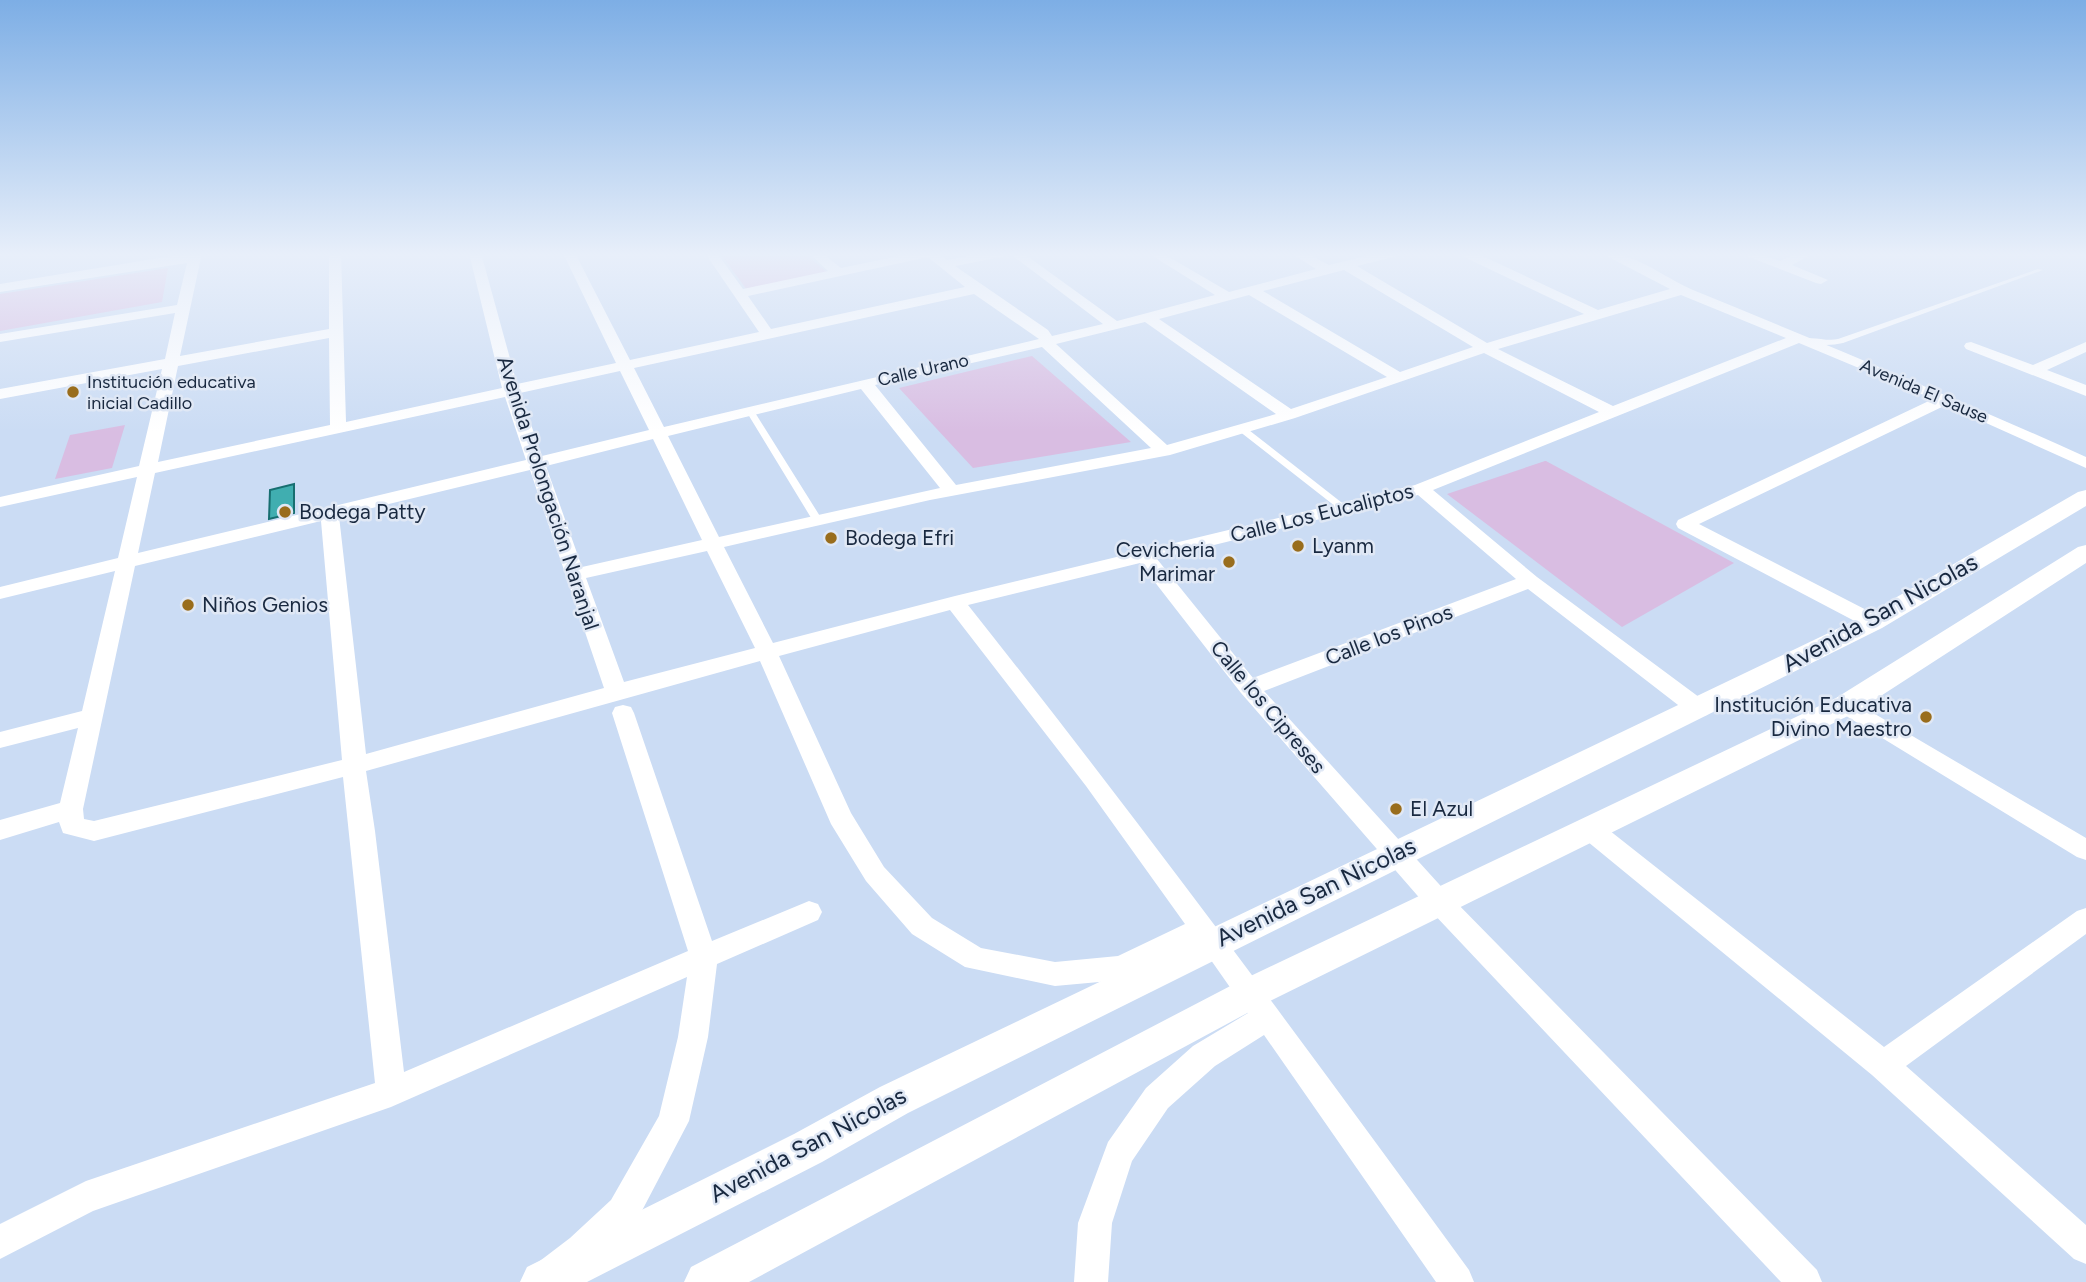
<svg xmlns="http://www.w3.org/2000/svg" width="2086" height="1282" font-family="Figtree,sans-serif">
  <rect width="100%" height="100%" fill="#cbdcf4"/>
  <path fill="#d9bde2" d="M720,253H804L827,272L747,290Z
    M168,268L162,302L0,331V294Z
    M1032,356L1131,442L973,468L899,388Z
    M125,425L112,468L55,479L70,435Z
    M1545,461H1546L1734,563L1622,627L1447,494Z"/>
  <path fill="#40aeb0" stroke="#176e70" stroke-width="2" d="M294,484V513L269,519L270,490Z"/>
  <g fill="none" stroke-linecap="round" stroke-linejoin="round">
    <path fill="#fff" fill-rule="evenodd" d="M2038,269L2043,270L1843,343C1830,346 1814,346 1802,340C1812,335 1826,342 1838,339Z
      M747,409H750L754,411L823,521L821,523L818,524L813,521L746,411Z
      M1239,427H1245L1346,506L1348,508L1346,510H1340L1239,431Z"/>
    <path fill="#fff" fill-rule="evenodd" d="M190,253H202L180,356L329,329V253H341L346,422L502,388L469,253H481L517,384L616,363L563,253H575L630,360L759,332L705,253H717L743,289L828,271L809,253H822L841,268L914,253H937L947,260L984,253H1007L1006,256L955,266L1048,330L1052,336L1103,324L1009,253H1023L1117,321L1215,295L1148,253H1162L1229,292L1316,269L1291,253H1306L1329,265L1379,253H1398L1397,256L1357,266L1487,343L1584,314L1462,256L1461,253H1476L1598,310L1670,289L1601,253C1631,250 1665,278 1693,290C1825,344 1956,398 2086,457V468L1946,405L1699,524L1880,617L1883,622L1880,627H1866L1678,528L1676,524L1678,520L1933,399L1799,343L1433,490L1537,577L1707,703L1710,709L1707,715L1699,717L1691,715L1528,589L1264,691L1448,894L1817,1270L1822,1282H1781L1430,910L1241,693L1140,563L968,605C1141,823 1305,1045 1469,1270L1474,1282H1436L1264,1035L1215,1066L1168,1108L1132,1161L1112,1223L1108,1282H1074L1078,1223L1108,1142L1146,1088L1193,1046L1248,1013L1199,943L1121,980L1055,986L965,967L912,934L866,881L831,824L760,661L366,771L375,831L404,1072L688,951L612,713L615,707L623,705L631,707L634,713L712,941L809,901L818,904L822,912L818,920L717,964L708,1037L689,1121L635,1224L568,1282H523L528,1270L570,1238L611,1200L659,1116L678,1037L687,977L391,1107L93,1211L0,1259V1224L86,1181L375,1083L343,777L94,841L63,833L59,822L0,840V820L60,803L78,728L0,748V732L82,711L115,571L0,599V587L118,558L137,477L0,507V497L139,466L162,369L0,399V389L165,359L175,313L0,342V334L177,305L187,263L0,292V284ZM928,257L965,287L771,329L748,296ZM1344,270L1473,347L1400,372L1263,291ZM974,294L1039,339L664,427L634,368ZM1249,295L1387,377L1291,409L1159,319ZM1681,295L1786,338L1613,406L1498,349ZM1145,322L1276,414L1167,445L1056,344ZM329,338L330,425L158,462L178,366ZM1042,347L1151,448L956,485L875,385ZM1484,353L1599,412L1415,485L955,596L773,643L724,547L930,500L1170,455L1295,418ZM620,371L649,430L542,456L520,393ZM861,389L940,488L719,537L668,436ZM505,397L526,460L138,553L155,473ZM653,439L702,540L582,567L546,466ZM530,470L604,688L366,754L339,516ZM1418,495L1516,579L1253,678L1157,559ZM321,521L342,760L94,821L84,819L83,809L135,566ZM707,551L755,648L624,682L586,578ZM950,610L1086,786L1185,924L1118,956L1055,962L981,948L932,918L884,867L851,813L779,656Z
      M1739,253H1756L1780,261L1798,253H1814L1792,265L1828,280L1821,284L1816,283Z
      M1971,342L2033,365L2086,342V352L2047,370L2086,385V396L1966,349L1964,346L1966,343Z
      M1846,697L2086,838V860L2077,857L1838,711L1835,705L1838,699Z
      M1591,820L1600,823L1884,1047L2077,911L2086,908V934L1906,1066L2086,1225V1264L2074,1259L1872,1075L1582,837L1579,830L1582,823Z"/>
    <path fill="#fff" fill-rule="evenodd" d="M2086,490V506L1882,628L908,1113L822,1162L587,1282H520L527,1267L794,1134L880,1087L1864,616L2078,492Z
      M2086,545V563L1856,712L1264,1004L749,1282H684L691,1267L1238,982L1836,698L2078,547Z"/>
  </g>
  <linearGradient id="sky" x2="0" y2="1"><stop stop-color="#7daee5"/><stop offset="0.59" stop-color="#e8effa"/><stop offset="1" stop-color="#e8effa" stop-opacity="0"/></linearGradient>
  <rect width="2086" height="432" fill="url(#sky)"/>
  <g fill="#996d1c" stroke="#e0e8f5" stroke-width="2.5">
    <circle cx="73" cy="392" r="7"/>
    <circle cx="285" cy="512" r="7"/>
    <circle cx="831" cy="538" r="7"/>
    <circle cx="1298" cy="546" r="7"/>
    <circle cx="1229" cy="562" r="7"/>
    <circle cx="188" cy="605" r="7"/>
    <circle cx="1926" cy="717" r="7"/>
    <circle cx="1396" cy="809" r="7"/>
  </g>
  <g text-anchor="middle" stroke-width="5" stroke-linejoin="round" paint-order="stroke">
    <g font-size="18" fill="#192940" stroke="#e0e8f5">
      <text transform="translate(923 370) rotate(-13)" y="6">Calle Urano</text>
      <text transform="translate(1924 391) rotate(23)" y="6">Avenida El Sause</text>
    </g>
    <g font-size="18" fill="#192940" stroke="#e0e8f5" text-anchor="start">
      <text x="87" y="388">Institución educativa<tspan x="87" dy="21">inicial Cadillo</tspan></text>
    </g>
    <g font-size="21" fill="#192940" stroke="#e0e8f5">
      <text transform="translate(548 493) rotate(72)" y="7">Avenida Prolongación Naranjal</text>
      <text transform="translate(1322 513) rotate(-14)" y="7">Calle Los Eucaliptos</text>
      <text transform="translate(1389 635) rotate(-21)" y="7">Calle los Pinos</text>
      <text transform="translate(1268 707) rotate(50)" y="7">Calle los Cipreses</text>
    </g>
    <g font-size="21" fill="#192940" stroke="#e0e8f5" text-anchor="start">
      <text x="299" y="519">Bodega Patty</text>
      <text x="845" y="545">Bodega Efri</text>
      <text x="1312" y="553">Lyanm</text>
      <text x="1215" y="557" text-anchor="end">Cevicheria<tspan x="1215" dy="24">Marimar</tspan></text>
      <text x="202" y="612">Niños Genios</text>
      <text x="1912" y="712" text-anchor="end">Institución Educativa<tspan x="1912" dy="24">Divino Maestro</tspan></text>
      <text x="1410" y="816">El Azul</text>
    </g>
    <g font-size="24" fill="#192940" stroke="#e0e8f5">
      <text transform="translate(1880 613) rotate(-29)" y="8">Avenida San Nicolas</text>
      <text transform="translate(1316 892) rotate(-26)" y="8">Avenida San Nicolas</text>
      <text transform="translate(808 1145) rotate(-28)" y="8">Avenida San Nicolas</text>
    </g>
  </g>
</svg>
